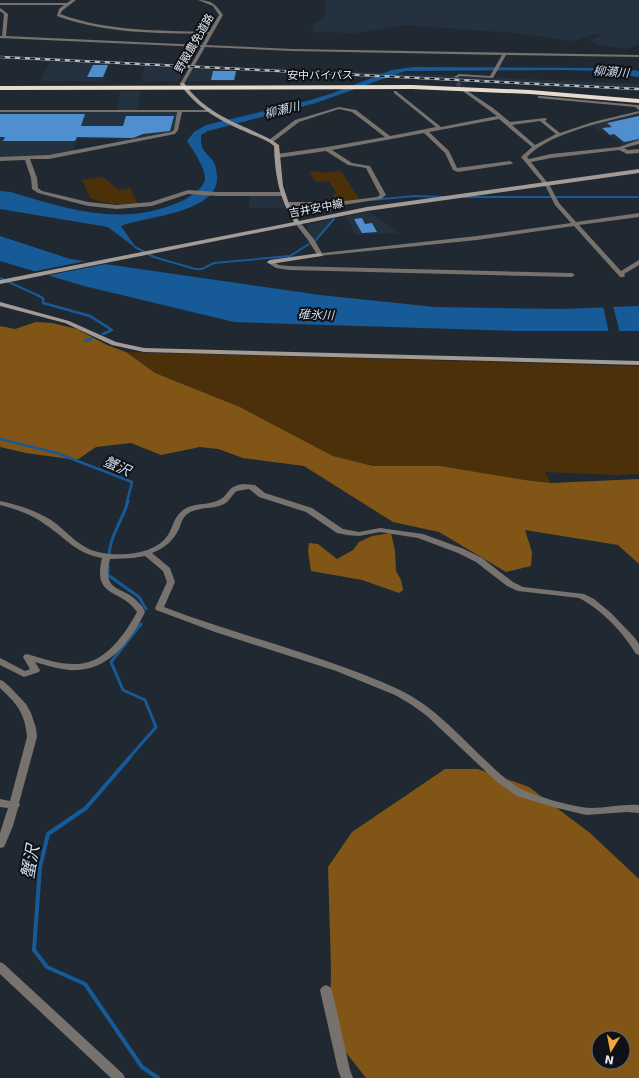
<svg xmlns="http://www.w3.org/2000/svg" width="639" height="1078" font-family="'DejaVu Sans','Noto Sans JP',sans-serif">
  <rect width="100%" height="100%" fill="#202932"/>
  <path fill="#243240" d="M326,0H639V44L626,49L600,45L590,40L603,35L595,34L573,41L514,33L403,25L355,33L314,32L311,29L314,23L324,18Z
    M49,62L109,64L103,81H41Z
    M145,66L186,68L178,81H141Z
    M250,67L639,84V91L248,70Z
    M193,69L237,71L236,81H186Z
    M121,91H141L137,110H117Z
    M0,112H174L177,113L174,132L117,143L118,139H78L73,151L32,157H0Z
    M639,113V141L625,145L592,126Z
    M250,195L280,196L285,208H249Z
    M369,212L384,222L398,233L355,235L348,219L343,217Z
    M332,219L319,236L314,240L306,225Z"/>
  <path fill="#4b300a" d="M320,171L322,173L341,171L360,200L336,203L332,195L337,194L329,181L316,182L309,172Z
    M103,177L119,190L130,188L138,204C123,206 105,204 90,198L82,180Z
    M126,352L639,366V474L616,475L545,472L551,483L525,480L440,466H373L333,456L240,407L155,373Z"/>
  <path fill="#815516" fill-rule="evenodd" d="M36,322L52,323L77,329L107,345L126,352L155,373L240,407L333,456L373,466H440L525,480L551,483L639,479V564L618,545L525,530L532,552L531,566L506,572L439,532L393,522L304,466L243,458L218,449L200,447L161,455L131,443L96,447L77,460L26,453L0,447V326L15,329Z
    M391,533L395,551L396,571L401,580L403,590L399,593L362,580L311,571L308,551L309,543L318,544L337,559L353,550L359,542L372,536Z
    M445,769H478L529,787L590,833L639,879V1078H366L330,1032L331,968L328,867L352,832ZM599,1038H623V1062H599Z"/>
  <path fill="#165a97" d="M414,67L593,68L627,71L626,75L605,71L565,70L405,71L316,103L208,131L201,135C201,139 201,144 202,147C209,160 216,157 217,176C220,213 145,216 121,226L137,249L108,227L0,209V191L11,192C70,210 124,228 184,200C191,196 204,188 205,179C206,169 193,150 187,141L194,132L206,125L311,100L333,93L392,70Z
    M0,236L70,259L320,295L435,307L564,309L639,306V331H515L234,322L84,286L0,261Z"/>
  <path fill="#202932" d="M91,260L111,263L45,276L31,272Z
    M603,306H613L620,333H609Z"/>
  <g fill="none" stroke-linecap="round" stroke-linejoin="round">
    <path stroke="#165a97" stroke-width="2" d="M463,197H639
      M371,200L415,196L443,197
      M329,212L332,207L340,205
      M315,241L334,219
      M135,247L154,257L195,269H202L214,263L290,256L309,244
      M0,278L39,296"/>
    <path stroke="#165a97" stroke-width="2.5" d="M37,295L43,298V303L90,316L112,330L103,334
      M85,341L92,338
      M0,439L57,453L132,482L127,502"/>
    <path stroke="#165a97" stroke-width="3" d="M109,557C109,537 123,520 128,501
      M108,566V575L139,597L146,609
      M129,758L156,727L145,700L123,690L111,662L141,624"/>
    <path stroke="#165a97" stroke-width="4" d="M130,757L86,808L48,834L40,867L34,950L47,967L85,984L142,1067L158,1078"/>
    <path fill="#165a97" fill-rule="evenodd" d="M602,67L639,71V77L598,72L597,70L598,68Z"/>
  </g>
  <path fill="#4f8fd0" d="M93,65H108L103,77H87Z
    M213,71H236L234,80H211Z
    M0,114H85L81,126H123L126,116H174L170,131L143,134L133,138L77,137L75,141H3L5,137H0Z
    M639,116V139L630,141L624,142L614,134L610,135L602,128L612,127L607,123Z
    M362,218L365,224L372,223L377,232L362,233L354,219Z"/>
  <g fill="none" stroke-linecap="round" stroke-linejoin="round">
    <path stroke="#3d464e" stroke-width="4.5" stroke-dasharray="4.5 2" stroke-linecap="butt" d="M457,83L466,91"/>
    <path fill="#77726d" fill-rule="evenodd" d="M71,0H76L63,10L60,14C109,32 159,30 209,32L219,15L213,6L198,0C212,0 216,5 223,15L206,45L292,49L639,55V57L506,55L493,78L460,76L456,78L454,77L459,74L490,76L502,55L292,51L205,47L184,84L182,85L180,84L201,47L0,38V36H2L4,14L0,11V8L8,14L6,36L202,45L208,34C156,33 107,34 57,16L59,9L64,5H0V3H67Z
      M466,90L493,108L510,122L545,118L547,119L545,121L560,133L593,122L639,111V113C605,122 551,132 527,157L529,159L551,154L619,147L639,140V144L624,148L628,150L639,149V153L627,154L619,150L551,158L531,162L550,186L559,203L576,222L639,213V217L579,225L621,271L639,260V265L624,274L625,276L624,277H620L574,226L477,240L318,256L308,240L294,222L295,221H299L313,238L322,253L477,236L571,223L555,205L546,187L521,157L532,147L499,119L429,132L449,151L457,168L510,161L513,163L512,164L458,172L453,170L445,153L424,133L332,150L352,163L370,166L386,195L381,199L337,206H287L284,204L287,202H337L377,197L380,195L366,168L348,165L326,151L277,158L274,156L277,154L327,147L385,137L352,112L339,109L299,122L273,142H269V140L295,120L339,107L356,110L390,136L436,127L394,93V91H396L441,127L497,116L464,92V91ZM540,121L556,134L535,145L512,125Z
      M540,96L637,105H639V110L635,107L538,98V96Z
      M0,110H210L212,111L210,112H182L178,130L175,134L49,159H30L37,178L38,188L42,191L88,202L117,205L151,202L188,190L217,192H282L285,194L282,196H217L188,194L152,206L117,209L88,206L38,193L32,189L31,178L25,160L0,161V157L49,155L171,132L174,130L177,112H0Z
      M270,260L279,265L289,266L572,273L575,275L572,277L289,270L276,268L268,263L267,262Z
      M243,484L255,485L265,493L312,508L343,529L359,532L380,528L423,534L464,549L482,558L513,582L523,587L584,594L594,599L611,613L635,638L639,644V655L636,654C623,632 602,610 579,598L518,591L507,586L476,562L458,553L418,538L380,532L359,536L347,535L337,533L306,512L259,497L249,489L237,491C232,494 230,501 224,504C212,510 197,506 186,515C182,519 181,524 179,529C173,541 165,548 152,553L170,568L175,582L164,607C242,637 324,655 400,690C433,706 458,734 484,759C495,769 507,782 521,789C535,796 576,808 591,808C607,808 623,804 639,805V813L627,812L586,815L553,807L517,796L497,782L427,716L412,705L395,695L336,671L215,632L156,610L155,608L167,582L163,571L145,556L133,558L110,559C101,595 124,584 140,604C142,606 144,609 145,612C132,639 111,668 78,670C64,671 49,666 35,662L40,670L39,672L24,677L0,665V658L25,671L30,669L23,657L24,655L27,654C44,659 61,665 79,664C106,662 125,634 137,612C121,588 92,599 102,558C75,553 67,539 46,525C33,515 16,509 0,505V501C18,505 35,510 51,520C67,531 79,548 98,552C119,557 155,555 168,535C173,527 174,517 182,511C192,502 207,506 219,500C230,495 225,487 243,484Z
      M0,680L3,681L10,687L26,704L31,713L36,728L37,737L19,803L20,805L18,808L13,826L4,847L0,848V833L8,808L0,807V799L10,801L27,737C25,713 17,704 0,688Z
      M0,962L4,964L123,1074L125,1078H111L0,974Z
      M326,985L330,987L332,990L350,1070L353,1078H341L338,1070L320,990L322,987Z"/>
    <path fill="#a49c94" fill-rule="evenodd" d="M180,83H184C200,106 223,118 249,129C259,134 270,138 279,145L283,186L289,204L299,221L367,207L639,169V173L367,211L0,284V280L294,222C279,198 275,175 274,146C266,139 254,136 244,131C218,120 196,107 180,84Z
      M320,253L323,255L322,256L270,264L267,262L270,260Z
      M0,302L69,321L116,342L144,348L639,361V365L144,352L112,345L65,323L0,306Z"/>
    <path fill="#e6dbce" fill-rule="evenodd" d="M412,85L530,90L639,99V103L530,94L412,89L0,90V86Z"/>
    <g stroke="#b5bcc2" stroke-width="2.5">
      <path id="rail" d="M0,57L639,89"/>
    </g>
    <use href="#rail" stroke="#0e1115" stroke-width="1.5" stroke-dasharray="5" stroke-linecap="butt"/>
  </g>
  <g text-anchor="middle" stroke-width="4" stroke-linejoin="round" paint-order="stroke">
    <g font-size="11" fill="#e3e9ef" stroke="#0e1115">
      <text transform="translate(194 43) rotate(-60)" y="4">野殿農免道路</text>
      <text x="320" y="79">安中バイパス</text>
      <text transform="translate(316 208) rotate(-11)" y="4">吉井安中線</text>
    </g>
    <g font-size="12" font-style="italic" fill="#cdddef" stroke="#0e1115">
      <text transform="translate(611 72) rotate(4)" y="4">柳瀬川</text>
      <text transform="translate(282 110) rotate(-14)" y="4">柳瀬川</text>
      <text transform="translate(316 315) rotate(2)" y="4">碓氷川</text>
    </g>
    <g font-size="14" font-style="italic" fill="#cdddef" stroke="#0e1115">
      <text transform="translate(117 466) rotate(24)" y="5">蟹沢</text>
    </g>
    <g font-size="17" font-style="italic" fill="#cdddef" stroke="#0e1115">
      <text transform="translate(30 862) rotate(-80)" y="6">蟹沢</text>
    </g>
  </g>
  <g transform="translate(611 1050) rotate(190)"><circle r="19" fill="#0e1115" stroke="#63676c"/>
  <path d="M0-3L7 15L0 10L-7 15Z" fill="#f1a63f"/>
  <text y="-6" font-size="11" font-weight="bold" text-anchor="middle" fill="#e3e9ef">N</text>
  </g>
</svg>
